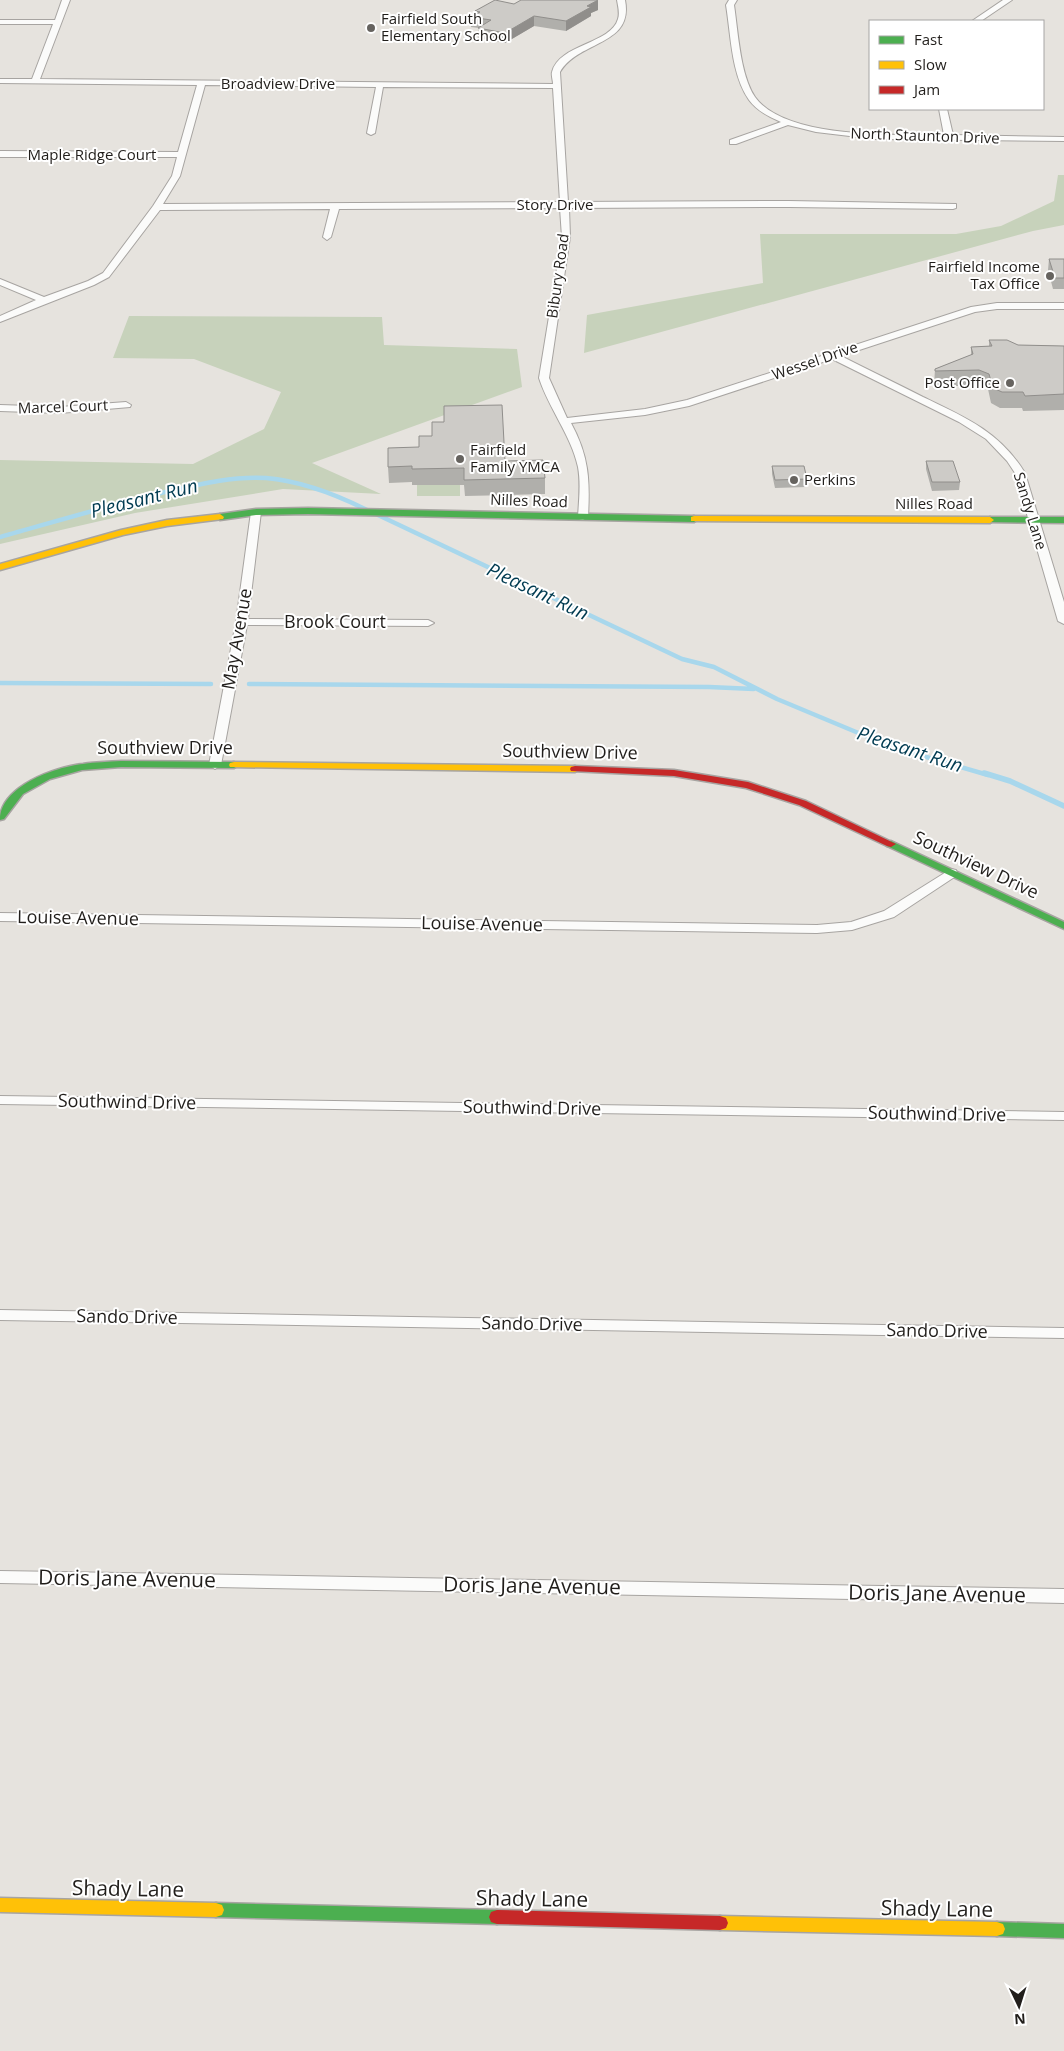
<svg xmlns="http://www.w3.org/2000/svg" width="1064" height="2051" font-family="'Open Sans',sans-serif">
  <rect width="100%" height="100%" fill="#e6e3de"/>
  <path fill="#c7d2bb" d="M1058,175H1064V225L1033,231L584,353L587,315L763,283L760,234H956L1001,226L1054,201Z
    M129,316L382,317L384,345L517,349L522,387L312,463L381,494L283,489L135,513L0,544V460L193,464L264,429L281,392L194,359L113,358Z
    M417,485H460V496H417Z"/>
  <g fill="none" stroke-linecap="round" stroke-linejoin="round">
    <path stroke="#a8d7ec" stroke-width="4.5" d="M378,515L682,659L714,667L777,699L892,747L988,775
      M0,537C54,522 107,506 161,493C196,485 230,476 266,478C302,481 335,494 367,510
      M0,683L211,684
      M249,684L709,687L754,689"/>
    <path stroke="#a8d7ec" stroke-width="5.5" d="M984,773L1010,781L1064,806"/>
    <g stroke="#a7a4a1" stroke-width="2">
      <path id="street" d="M62,0H70L40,79L553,84C553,80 551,75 552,72C559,44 611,44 618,19C620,13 618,6 617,0H625C634,46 579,40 560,72L568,202L789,201L956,204V208L953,209L789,207L569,208L570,237L549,378L567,418L645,409L687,400L971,307L997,303H1064V309H997L975,312L841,356C868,370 896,383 923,397C965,417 1000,432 1025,473L1064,602V624L1058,621L1015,473L1007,461L986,439L959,422L832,359L689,406L645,415L571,423C589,456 590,480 588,517L583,520L579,519L578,517C579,500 581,483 578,467C571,435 549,409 539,378L562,237L560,208L339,209L331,237L327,240L323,237L330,209L160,210L109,277L94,285L0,322V316L36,300L0,285V279L44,297L88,281L103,273L153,206L172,176L177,157H0V151L178,152L197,85L0,83V79H32L53,24H0V20H55ZM205,85L376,87L367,133L371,135L375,133L383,87L553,88L560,202L163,204L180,176Z
        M729,0H737L734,5C738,31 740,75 755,97C785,139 897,135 944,135L939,109H947L953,135L1064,137V141L875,139L816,132L788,125L736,144H730V140L781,122C769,117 757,111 749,100C731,74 731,35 726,5Z
        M1003,0H1012L981,21H972Z
        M126,402L131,405L130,407L60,413L0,411V405L60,407Z
        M256,509L261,512L248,619L428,620L434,623L428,626L247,625L221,765L215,769L209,765L236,622L251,512Z
        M951,869L956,870L957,873L956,876L894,917L852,930L817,933L0,921V913L817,925L851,922L884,911Z
        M0,1096L1064,1112V1120L0,1104Z
        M0,1310L1064,1328V1338L0,1320Z
        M0,1571L1064,1589V1603L0,1583Z"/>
    </g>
    <g stroke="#a7a4a1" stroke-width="3">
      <path id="fast" d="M308,508L694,516L698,519L694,522L308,514L256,515L220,520L216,517L220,514L256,509Z
        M990,517H1064V523L987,522L986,520Z
        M121,761L234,762L239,765L234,768L121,767L82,770L50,779L23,794L4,819L0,820C0,787 54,767 83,764C95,762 108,762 121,761Z
        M891,841L1064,922V929L887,846L886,844Z
        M216,1903L497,1910L503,1912L505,1917L503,1922L497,1924L216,1917L210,1915L208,1910L210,1905Z
        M997,1922L1064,1924V1938L997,1936L991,1934L989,1929L991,1924Z"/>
    </g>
    <g stroke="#a7a4a1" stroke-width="3">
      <path id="slow" d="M220,514L224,517L223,519L167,526L123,535L0,570V564L121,530L167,520Z
        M694,516L990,517L994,520L990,523L691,521V517Z
        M234,762L575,766L580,769L575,772L230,767L229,765L230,763Z
        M0,1898L216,1903L222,1905L224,1910L222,1915L216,1917L0,1912Z
        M720,1916L997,1922L1003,1924L1005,1929L1003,1934L997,1936L720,1930L714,1928L712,1923L714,1918Z"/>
    </g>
    <g stroke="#a7a4a1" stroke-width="3">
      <path id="jam" d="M575,766L674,770L748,782L806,801L896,844L891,847L887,846L799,805L746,788L674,776L571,771L570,769L571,767Z
        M497,1910L720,1916L726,1918L728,1923L726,1928L720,1930L497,1924L491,1922L489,1917L491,1912Z"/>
    </g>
    <use href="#street" fill="#fbfbfa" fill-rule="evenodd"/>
    <use href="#fast" fill="#4caf50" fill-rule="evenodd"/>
    <use href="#slow" fill="#ffc107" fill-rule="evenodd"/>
    <use href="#jam" fill="#c62828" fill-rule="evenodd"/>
  </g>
  <path fill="#b0afab" d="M598,0V10L591,13V16L566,31L534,26L505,43L478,38L479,28L471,27V17L475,15V11Z
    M1049,259H1064V289H1053L1048,270Z
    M989,340L1018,345L1064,346V410L1023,411L1022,408H1000L991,403L988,389L977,386H934L935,369L971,355V347L989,346Z
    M432,436L505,461L545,478V494L465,496L464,485H412V482L389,483L388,467L419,447Z
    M926,461L960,482L959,490L932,491L926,469Z
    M772,466L807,479L806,487L775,488L772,474Z"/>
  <path fill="#908e8b" d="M598,0V10L591,13V16L566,31V21L587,6Z
    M534,16V26L505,43V33Z"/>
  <path fill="#cdcbc7" stroke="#908e8b" d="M495,0L514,4L521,0H598L587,6L591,7L566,21L534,16L505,33L478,28L491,20L471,17L480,12L475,11Z
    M1049,259H1064V278H1055Z
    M989,340H1007L1018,345L1064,346V394L1025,396L1023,392H1002L993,388L989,374L979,370L935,371V369L973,354L971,347L992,346Z
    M502,405L505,461L543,460L545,478L464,480V468L412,469V466L388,467V448L419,447V436H432V422H444V406Z
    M926,461H953L960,482H932Z
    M772,466H804L807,479L775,480Z"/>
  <g fill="#66635f" stroke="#fff" stroke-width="2">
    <circle cx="371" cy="28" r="5"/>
    <circle cx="1050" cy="276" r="5"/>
    <circle cx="1010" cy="383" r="5"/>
    <circle cx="460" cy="459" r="5"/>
    <circle cx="794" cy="480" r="5"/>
  </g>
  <g text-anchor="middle" stroke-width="4" stroke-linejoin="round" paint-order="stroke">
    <g font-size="15" fill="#211e1b" stroke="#fff" text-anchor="start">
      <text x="381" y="24">Fairfield South<tspan x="381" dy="17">Elementary School</tspan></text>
      <text x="1040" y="272" text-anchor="end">Fairfield Income<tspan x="1040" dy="17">Tax Office</tspan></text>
      <text x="1000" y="388" text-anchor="end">Post Office</text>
      <text x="470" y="455">Fairfield<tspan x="470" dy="17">Family YMCA</tspan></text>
      <text x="804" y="485">Perkins</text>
    </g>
    <g font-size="15" fill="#211e1b" stroke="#fff">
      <text x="278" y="89">Broadview Drive</text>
      <text transform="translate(925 136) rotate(2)" y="5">North Staunton Drive</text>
      <text x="92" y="160">Maple Ridge Court</text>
      <text x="555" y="210">Story Drive</text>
      <text transform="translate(558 276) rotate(-82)" y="5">Bibury Road</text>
      <text transform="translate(815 361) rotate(-19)" y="5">Wessel Drive</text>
      <text transform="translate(63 407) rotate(-2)" y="5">Marcel Court</text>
      <text transform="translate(529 501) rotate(2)" y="5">Nilles Road</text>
      <text x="934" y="509">Nilles Road</text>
      <text transform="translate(1030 511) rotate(73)" y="5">Sandy Lane</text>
    </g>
    <g font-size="18" fill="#211e1b" stroke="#fff">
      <text x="335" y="628">Brook Court</text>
      <text transform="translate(237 639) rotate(-80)" y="6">May Avenue</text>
      <text x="165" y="754">Southview Drive</text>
      <text transform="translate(570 752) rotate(1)" y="6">Southview Drive</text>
      <text transform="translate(976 865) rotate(25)" y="6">Southview Drive</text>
      <text transform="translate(78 918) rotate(1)" y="6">Louise Avenue</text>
      <text transform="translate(482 924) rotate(1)" y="6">Louise Avenue</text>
      <text transform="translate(127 1102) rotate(1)" y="6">Southwind Drive</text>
      <text transform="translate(532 1108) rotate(1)" y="6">Southwind Drive</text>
      <text transform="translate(937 1114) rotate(1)" y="6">Southwind Drive</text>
      <text transform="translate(127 1317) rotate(1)" y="6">Sando Drive</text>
      <text transform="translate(532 1324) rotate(1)" y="6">Sando Drive</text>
      <text transform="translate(937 1331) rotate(1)" y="6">Sando Drive</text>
    </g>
    <g font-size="19" font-style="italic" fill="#003b51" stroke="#fff">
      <text transform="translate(144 498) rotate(-14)" y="7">Pleasant Run</text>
      <text transform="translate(538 591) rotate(25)" y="7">Pleasant Run</text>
      <text transform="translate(910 749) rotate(18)" y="7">Pleasant Run</text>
    </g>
    <g font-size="21" fill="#211e1b" stroke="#fff">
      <text transform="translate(127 1579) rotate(1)" y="7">Doris Jane Avenue</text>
      <text transform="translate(532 1586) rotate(1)" y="7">Doris Jane Avenue</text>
      <text transform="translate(937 1594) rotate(1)" y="7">Doris Jane Avenue</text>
      <text transform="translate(128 1889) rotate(1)" y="7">Shady Lane</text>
      <text transform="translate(532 1899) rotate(1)" y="7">Shady Lane</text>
      <text transform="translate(937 1909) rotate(1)" y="7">Shady Lane</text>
    </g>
  </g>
  <rect x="869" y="20" width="175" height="90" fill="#ffffff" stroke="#a6a5a4"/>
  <rect x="879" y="36" width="25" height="8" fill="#4caf50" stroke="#a6a5a4"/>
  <text x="914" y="45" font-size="15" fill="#211e1b">Fast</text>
  <rect x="879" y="61" width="25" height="8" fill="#ffc107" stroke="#a6a5a4"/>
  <text x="914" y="70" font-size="15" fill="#211e1b">Slow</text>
  <rect x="879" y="86" width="25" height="8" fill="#c62828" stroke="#a6a5a4"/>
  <text x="914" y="95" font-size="15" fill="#211e1b">Jam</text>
  <g transform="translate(1019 2006) rotate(176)" stroke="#ffffff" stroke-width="4" paint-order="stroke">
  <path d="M0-4L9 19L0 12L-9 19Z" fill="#211e1b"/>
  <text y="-8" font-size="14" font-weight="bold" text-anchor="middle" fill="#211e1b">N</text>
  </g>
</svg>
